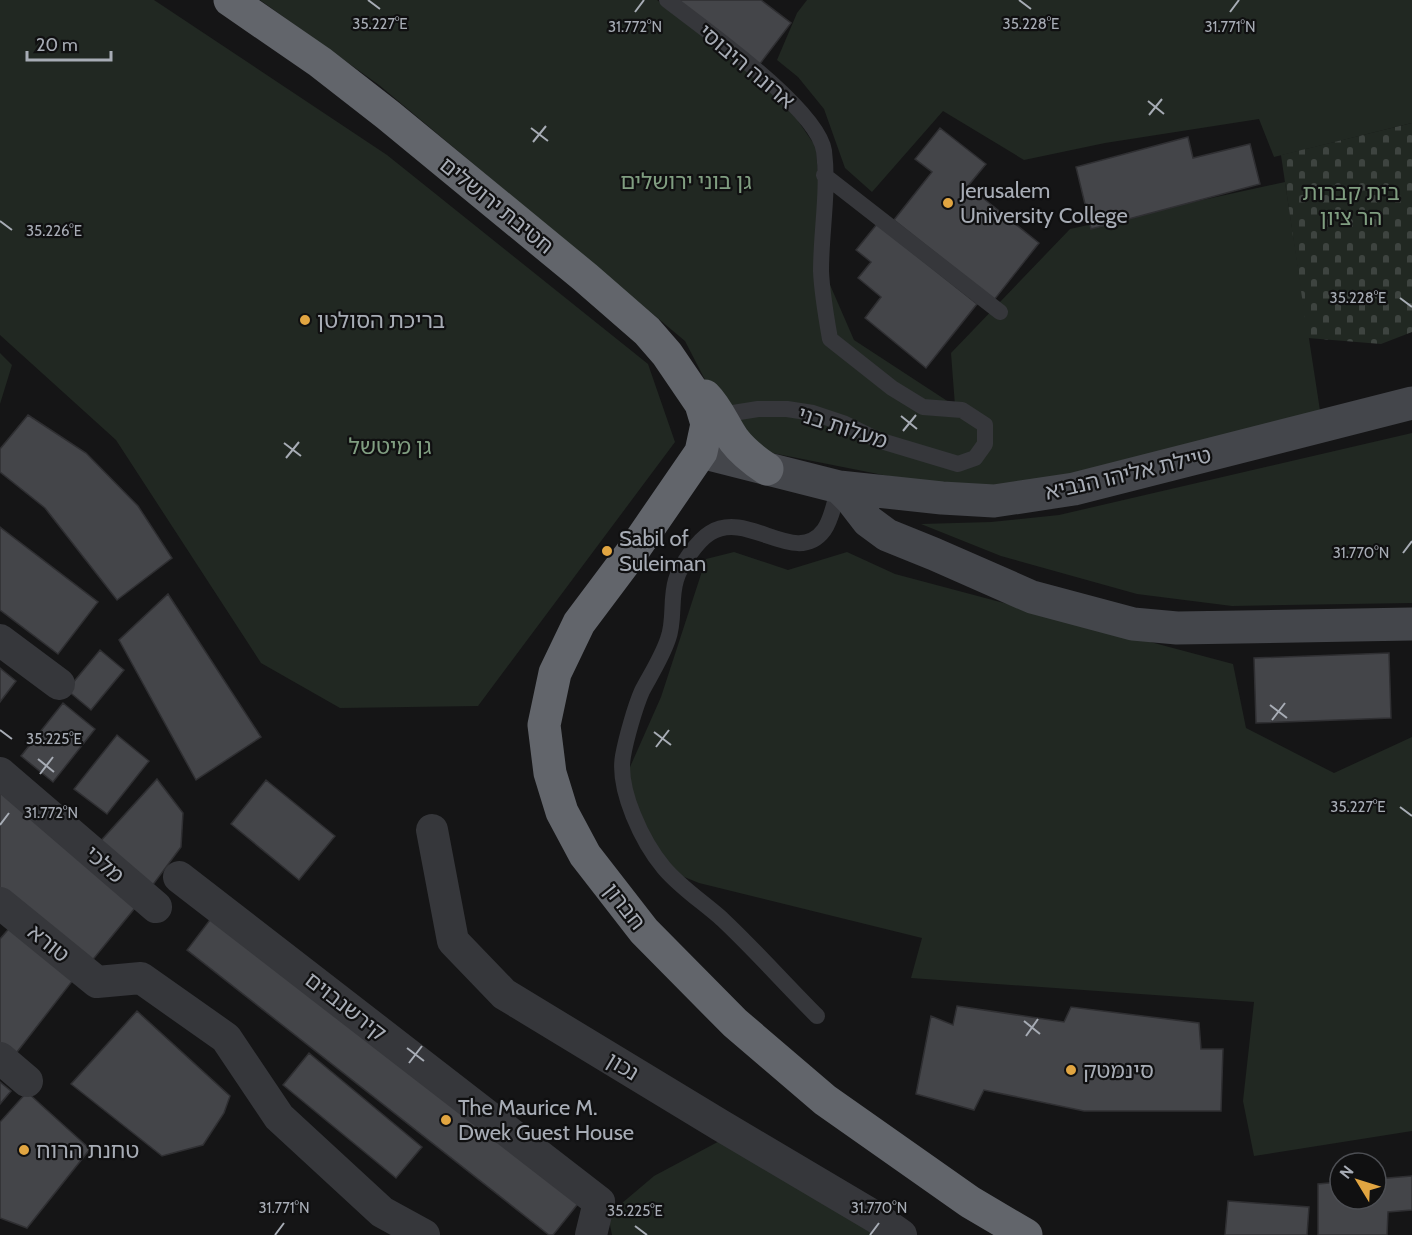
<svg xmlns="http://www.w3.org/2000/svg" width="1412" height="1235" font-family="Cabin,'Noto Sans Hebrew',sans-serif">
  <defs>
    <pattern id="cemetery-stones" width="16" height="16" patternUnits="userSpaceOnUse" patternTransform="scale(1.5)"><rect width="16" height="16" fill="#212822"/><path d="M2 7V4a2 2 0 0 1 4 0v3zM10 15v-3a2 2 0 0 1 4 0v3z" fill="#3e4440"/></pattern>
  </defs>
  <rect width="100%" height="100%" fill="#151516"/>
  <path fill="#212822" d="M0,0H154L387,155L648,364L675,442L478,706L340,708L261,663L116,440L0,335Z
    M260,0H657L785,102L816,147L824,271L854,340L955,406L951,353L1070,229L1285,182L1321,417L1078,483L974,493L717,442L718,405L685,341L379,85Z
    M807,0H1412V123L1274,157L1259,119L1105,143L1024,160L943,111L872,192L845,168L824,109L798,77L777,60L797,13Z
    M0,353L12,365L0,404Z
    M1412,433V603L1232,606L1137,594L1001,556L921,524L991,522L1059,515Z
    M734,552L788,570L847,552L895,574L1233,664L1246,728L1334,773L1412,737V1131L1254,1156L1243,1101L1254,1002L911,978L922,938L699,883L677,874L656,846L635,803L630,782V767L661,697L706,559Z
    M727,1137L884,1235H612L608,1215L654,1176Z"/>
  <path fill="url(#cemetery-stones)" d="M1412,123V332L1381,344L1308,338L1281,155Z"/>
  <path fill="#444549" stroke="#2f2f32" stroke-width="1.5" d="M676,0H761L791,23L759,65Z
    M940,128L986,164L968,186L1039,243L994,300L894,220L932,172L915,159Z
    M1188,137L1193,158L1250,144L1260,184L1091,229L1076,167Z
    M877,224L977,304L926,368L865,318L881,297L858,278L871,262L856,250Z
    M28,415L86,453L138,506L172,558L117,600L45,508L0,472V449Z
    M0,527L98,602L58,654L0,610Z
    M168,594L261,737L196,780L119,640Z
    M100,650L124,670L91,710L67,690Z
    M1389,653L1391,718L1256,723L1254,658Z
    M0,668L16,681L0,702Z
    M63,703L95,729L53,782L21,756Z
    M117,735L149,761L107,814L74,789Z
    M157,779L183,813L181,847L149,890L97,845Z
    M266,780L335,836L299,880L231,824Z
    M0,789L139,903L86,968L0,897Z
    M216,912L581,1200L553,1235H549L187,950Z
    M12,925L77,975L10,1061L0,1051V939Z
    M957,1006L1064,1022L1071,1007L1199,1023L1201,1049H1223L1221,1111H1084L984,1090L974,1110L916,1094L931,1016L953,1025Z
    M137,1011L230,1096L224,1113L203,1145L162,1156L71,1084Z
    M309,1053L422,1147L396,1178L283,1085Z
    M0,1082L11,1091L0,1104Z
    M27,1092L90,1149L27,1228L0,1218V1122Z
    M1412,1176V1210L1388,1212L1387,1235H1318V1184L1340,1182V1199H1376V1179Z
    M1228,1201L1309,1207L1307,1235H1225Z"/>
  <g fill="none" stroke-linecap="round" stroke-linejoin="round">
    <path stroke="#36373b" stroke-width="16" d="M667,0C703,28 818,109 824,151C829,191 821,231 821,271C822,294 826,316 830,339L892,388L923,407L962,410L985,425V444L975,458L958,464L878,440L843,423L813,413L787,409H758L733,413L715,419
      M824,175L1000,312
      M817,1016C785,984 755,950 722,919C703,902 681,888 664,868C643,843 617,790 623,756C626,739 635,707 642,691C651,674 662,657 668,639C675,621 670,599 676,580C680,566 697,541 710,533C748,509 796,568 824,530C832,519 835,500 839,487"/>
    <path stroke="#36373b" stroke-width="32" d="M0,640L59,684
      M0,773L156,907
      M432,830L453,941L504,994L720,1125L877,1218L901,1235
      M179,877L599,1202L591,1235
      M0,903L97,982L141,978L226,1038L279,1117L382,1212L424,1235
      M0,1058L27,1081"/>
    <path stroke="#44464b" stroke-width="33" d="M701,452L839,487L942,498L994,501L1074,489L1412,403
      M839,487L851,499L868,521L887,535L934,554L1032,597L1133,624L1177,628L1412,624"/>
    <path stroke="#62656b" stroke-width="33" d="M230,0L320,62L388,115L585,277L647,331L667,354L701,404L707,424L701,452L633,551L579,623L555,673L544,725L550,773L562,812L585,855L644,931L735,1023L825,1100L970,1202L1026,1235
      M705,396C718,409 724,426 734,440C743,452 755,461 767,469"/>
  </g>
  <path fill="none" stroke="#a7acb5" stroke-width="2" d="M368,0L380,9M1019,0L1031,9M635,12L644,0M1230,12L1239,0M1148,101L1164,114M1149,115L1162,99M531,128L548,141M533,142L546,126M0,221L12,230M1400,298L1412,307M901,416L917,429M903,431L916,415M284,443L301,456M286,458L299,442M1403,553L1412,541M1270,705L1287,718M1272,720L1285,703M0,730L12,739M654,732L671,745M656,747L669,730M38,759L54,772M40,774L53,757M1400,807L1412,816M0,825L9,813M1024,1021L1040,1034M1026,1036L1038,1019M407,1048L424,1061M409,1063L422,1046M635,1226L647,1235M275,1235L284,1223M870,1235L879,1223"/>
  <g fill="#e1a541" stroke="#101011" stroke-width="2">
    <circle cx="948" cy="203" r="6"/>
    <circle cx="305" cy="320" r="6"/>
    <circle cx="607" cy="551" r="6"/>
    <circle cx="1071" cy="1070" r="6"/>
    <circle cx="446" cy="1120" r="6"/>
    <circle cx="24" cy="1150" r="6"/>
  </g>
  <g text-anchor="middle" stroke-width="4.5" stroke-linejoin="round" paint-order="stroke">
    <g font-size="22" fill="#a7acb5" stroke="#101011">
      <text transform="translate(747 66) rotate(40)" y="8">ארונה היבוסי</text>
      <text transform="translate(497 205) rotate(39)" y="8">חטיבת ירושלים</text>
      <text transform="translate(843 427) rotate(18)" y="8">מעלות בני</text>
      <text transform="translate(1128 473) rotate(-13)" y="8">טיילת אליהו הנביא</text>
      <text transform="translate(105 864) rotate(41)" y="8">מלכי</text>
      <text transform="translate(625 906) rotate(52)" y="8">חברון</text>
      <text transform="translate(49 943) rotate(39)" y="8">טורא</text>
      <text transform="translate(346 1006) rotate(38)" y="8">קירשנבוים</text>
      <text transform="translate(623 1066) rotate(31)" y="8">נכון</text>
    </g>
    <g font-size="22" fill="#809e81" stroke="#101011">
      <text x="686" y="189">גן בוני ירושלים</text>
      <text x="1351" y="200">בית קברות<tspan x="1351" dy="25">הר ציון</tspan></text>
      <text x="390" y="454">גן מיטשל</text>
    </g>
    <g font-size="22" fill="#a7acb5" stroke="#101011" text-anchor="start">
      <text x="960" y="198">Jerusalem<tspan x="960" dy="25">University College</tspan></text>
      <text x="317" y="328">בריכת הסולטן</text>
      <text x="619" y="546">Sabil of<tspan x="619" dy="25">Suleiman</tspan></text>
      <text x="1083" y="1078">סינמטק</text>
      <text x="458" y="1115">The Maurice M.<tspan x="458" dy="25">Dwek Guest House</tspan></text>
      <text x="36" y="1158">טחנת הרוח</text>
    </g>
  </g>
  <g font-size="15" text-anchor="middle" fill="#a7acb5" stroke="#101011" stroke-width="4.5" stroke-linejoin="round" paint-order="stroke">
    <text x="380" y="29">35.227°E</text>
    <text x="1031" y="29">35.228°E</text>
    <text x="635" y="32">31.772°N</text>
    <text x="1230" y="32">31.771°N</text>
    <text x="54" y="236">35.226°E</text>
    <text x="1358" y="303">35.228°E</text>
    <text x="1361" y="558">31.770°N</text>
    <text x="54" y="744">35.225°E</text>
    <text x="1358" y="812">35.227°E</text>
    <text x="51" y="818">31.772°N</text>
    <text x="284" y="1213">31.771°N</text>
    <text x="879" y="1213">31.770°N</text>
    <text x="635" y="1216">35.225°E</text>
  </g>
  <g transform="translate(1358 1181) rotate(308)"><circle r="28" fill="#101011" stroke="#4c4e53" stroke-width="1.5"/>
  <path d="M0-4.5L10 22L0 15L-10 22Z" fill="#e1a541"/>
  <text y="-9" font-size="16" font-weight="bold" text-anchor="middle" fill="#a7acb5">N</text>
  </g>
  <path d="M27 51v9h84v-9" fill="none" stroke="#a7acb5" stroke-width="3"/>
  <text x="36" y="51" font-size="18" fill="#a7acb5" stroke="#101011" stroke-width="4.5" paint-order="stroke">20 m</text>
</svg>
